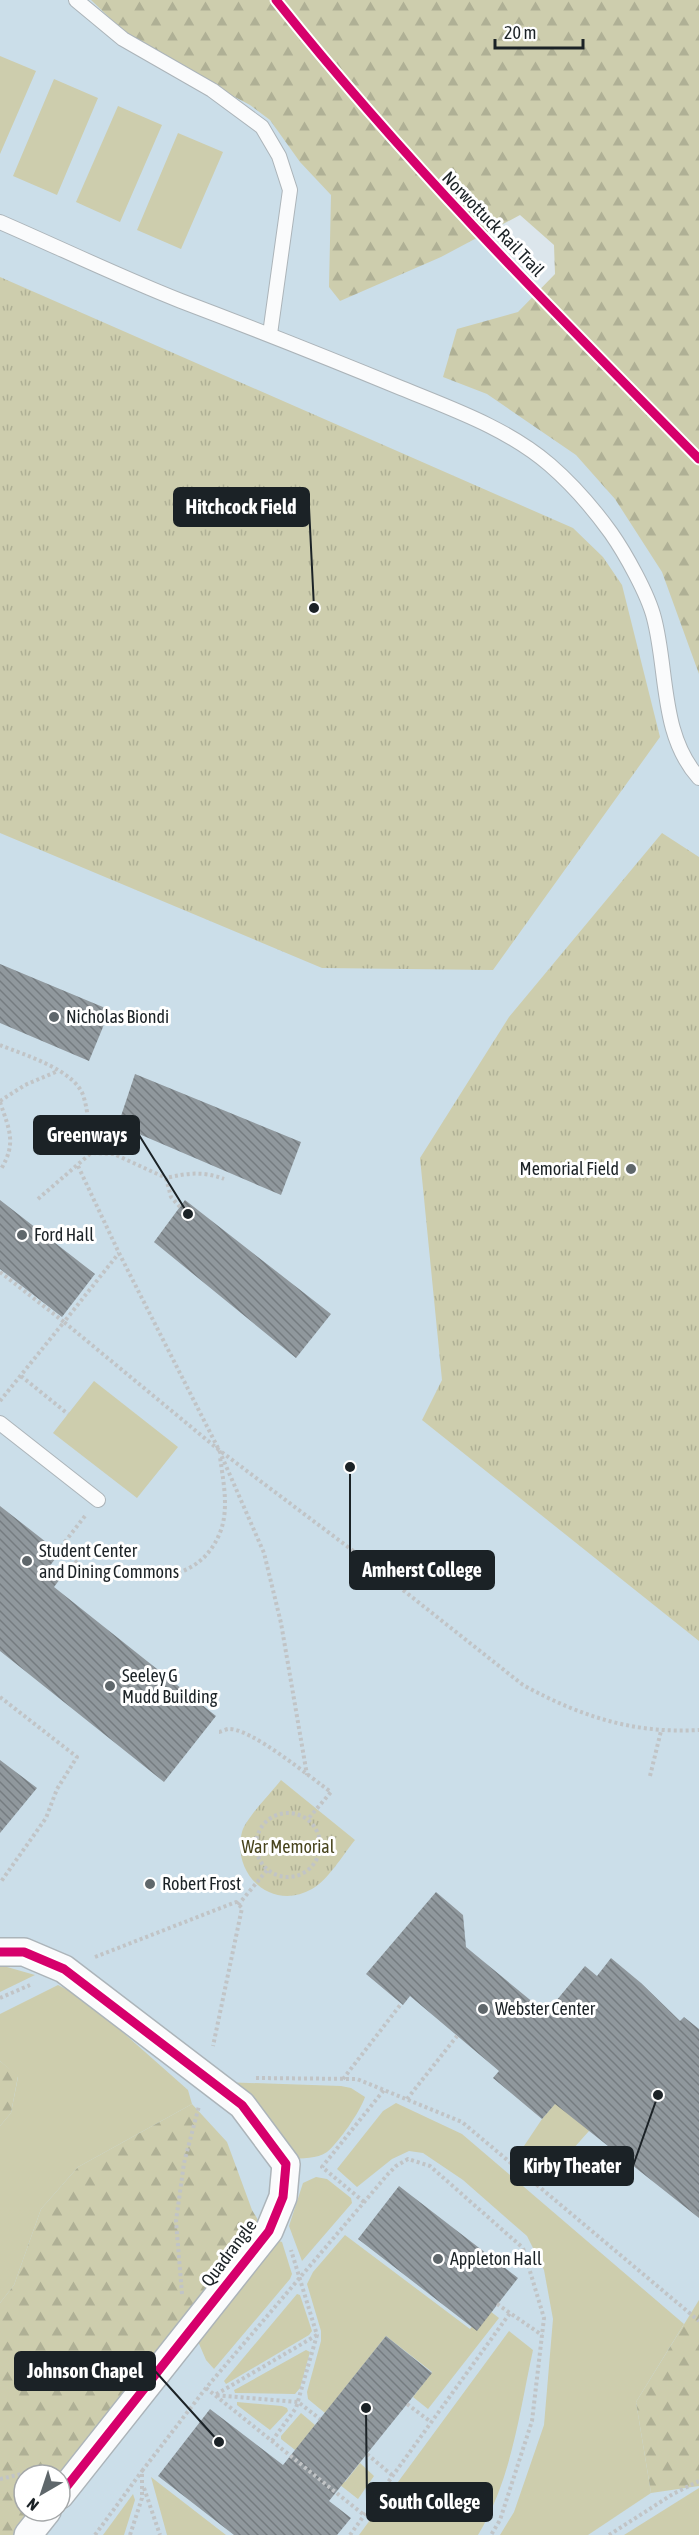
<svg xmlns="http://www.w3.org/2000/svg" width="699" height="2535" font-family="'Asap Condensed',sans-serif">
  <defs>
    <pattern id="forest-firs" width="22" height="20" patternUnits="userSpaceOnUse" patternTransform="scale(1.5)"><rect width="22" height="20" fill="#cdcdad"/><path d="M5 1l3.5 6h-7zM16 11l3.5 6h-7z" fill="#afb095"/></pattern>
    <pattern id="park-tufts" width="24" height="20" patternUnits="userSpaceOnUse" patternTransform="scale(1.5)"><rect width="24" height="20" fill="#cdcdad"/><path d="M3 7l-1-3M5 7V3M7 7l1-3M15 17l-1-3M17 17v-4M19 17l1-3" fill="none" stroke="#afb095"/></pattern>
    <pattern id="building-back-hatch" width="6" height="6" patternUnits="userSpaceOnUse" patternTransform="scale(1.5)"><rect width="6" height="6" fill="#90989d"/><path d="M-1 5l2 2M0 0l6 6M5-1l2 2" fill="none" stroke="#757c80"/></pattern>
  </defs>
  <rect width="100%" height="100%" fill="#dce6ec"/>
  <path fill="#cbdee9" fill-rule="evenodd" d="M0,0H276L446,198L699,459V2535H0ZM24,2475H60V2511H24Z"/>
  <path fill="#cdcdad" d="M0,56L36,71L0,154Z
    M54,79L98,98L57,195L13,176Z
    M118,106L162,125L120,222L76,202Z
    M178,133L223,152L181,249L137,230Z
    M94,1381L178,1447L137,1498L53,1433Z
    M0,1965L35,1975L0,1992Z
    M58,1985L84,1998L188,2090L192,2104L78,2167L41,2209L14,2285L0,2303V2126L11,2113L18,2077L0,2061V2014Z
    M601,2050L645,2060L589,2131L548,2177L520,2152L542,2119Z
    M221,2082L341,2086L351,2088L365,2097C360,2112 339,2142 327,2152C317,2159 302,2158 290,2159Z
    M396,2103L462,2134L684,2324L636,2402L651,2493L588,2535H500L514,2512L544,2425L553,2319L544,2270L527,2236L463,2180L423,2153L409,2151L392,2159L357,2187L337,2169L383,2111Z
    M316,2177L327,2179L351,2198L352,2203L302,2261L289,2226L303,2183Z
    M345,2235L470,2329L486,2308L499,2318L428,2409L413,2397L432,2372L386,2336L325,2413L308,2399L307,2392L321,2341V2331L307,2284L313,2272Z
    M276,2240L282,2242L292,2274L290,2279L214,2369L206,2360L197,2339Z
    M297,2294L300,2295L312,2331L309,2335L226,2384L224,2381Z
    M509,2331L533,2350C519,2414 512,2478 478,2535H359Z
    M306,2350L310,2352L300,2388L295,2394L235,2393L234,2390L238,2388Z
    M237,2402L282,2406L287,2408L288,2411L270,2430L237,2405Z
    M301,2413L315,2425L299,2446L345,2482L360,2463L374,2476L358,2499L281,2439V2436Z
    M151,2477L226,2535H167Z
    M699,2488V2535H624Z
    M133,2494L135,2500L124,2535H103Z"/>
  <path fill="url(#forest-firs)" d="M91,0H699V674L662,572L615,499L576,455L487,394L443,377L457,329L518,312L555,274L554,245L520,215L441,257L340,301L329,287L331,195L300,162L270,120L250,105L140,47Z
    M0,2061L18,2076L11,2113L0,2126Z
    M192,2104L227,2142L252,2210L258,2220L142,2373L60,2475H24V2511H36L17,2535H0V2303L14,2285L41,2209L78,2167Z
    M699,2300V2486L651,2493L636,2402Z"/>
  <path fill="url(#park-tufts)" d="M0,277L573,528L603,557L622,585L660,737L493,970L322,968L0,833Z
    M662,833L699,857V1641L422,1420L442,1380L420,1158L509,1017Z
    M281,1780L355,1840C342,1856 329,1879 312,1889C272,1912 231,1874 242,1832C246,1818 271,1793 281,1780Z"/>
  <path fill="url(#building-back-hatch)" d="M0,964L110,1010L89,1061L0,1023Z
    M135,1074L301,1142L281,1195L118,1125Z
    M0,1200L95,1274L62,1317L0,1269Z
    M185,1200L331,1314L296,1358L154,1242Z
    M0,1506L60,1553L48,1568L60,1579L54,1587L216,1716L164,1782L0,1651Z
    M0,1760L37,1788L0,1833Z
    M436,1892L463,1915L466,1947L546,2013L585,1966L597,1976L611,1958L641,1983L680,2021L684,2017L699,2029V2218L555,2104L542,2119L493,2078L499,2071L410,1996L403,2005L366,1974Z
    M399,2186L518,2278L477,2331L358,2239Z
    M386,2336L432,2373L329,2501L351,2518L337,2535H234L158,2476L210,2409L283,2465Z"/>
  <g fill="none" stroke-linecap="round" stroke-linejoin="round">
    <g stroke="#acb4b9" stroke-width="16">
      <path id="service" d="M76,0L123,39L212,90L262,127L279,156L290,190L270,334
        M0,222C60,248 120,277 181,301C255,329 328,358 401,388C452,409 507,428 550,465C573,485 593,508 611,533C625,553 648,594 654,618C668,671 660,735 699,778
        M0,1423L98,1500"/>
    </g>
    <g stroke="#acb4b9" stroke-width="30">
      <path id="minor" d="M0,1952H24L64,1969L242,2105L286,2164L283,2197L269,2231L60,2495
        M28,2535L47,2511"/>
    </g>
    <path stroke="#c1c4c6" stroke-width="4" stroke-dasharray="3 3" stroke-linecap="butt" d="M0,1045C24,1055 77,1070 84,1098C89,1115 89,1135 91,1153
      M0,1101L25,1085L58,1071
      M0,1102C9,1129 17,1143 1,1169
      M78,1166L119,1253L219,1450L264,1553L281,1623L307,1775
      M38,1199L91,1153L114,1154L166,1178
      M180,1207L171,1197L166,1178C188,1173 203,1171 224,1179
      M0,1272L64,1322L119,1253
      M21,1376L68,1414
      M0,1401L64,1322L219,1450L360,1556L523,1685C580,1716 633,1734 699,1730
      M85,1516L60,1548C68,1555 77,1564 86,1569C99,1575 117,1577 131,1578C170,1580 206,1571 221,1530C229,1507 223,1480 220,1457
      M0,1697L77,1757L57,1789L46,1818L0,1883
      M219,1732C220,1732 227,1729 228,1729C250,1727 311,1778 331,1792L308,1819
      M650,1776L661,1731
      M256 1845a32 32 0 1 1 64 0a32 32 0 1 1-64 0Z
      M238,1905L268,1869
      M95,1957L236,1902L242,1908L213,2046
      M0,1998L30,1985
      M256,2078L357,2079L462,2122L699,2321
      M343,2079L401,2004
      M407,2099L457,2036
      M364,2202L322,2167L384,2090
      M182,2294L176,2221L184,2163L199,2106
      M497,2304L510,2313
      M317,2335L215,2395L298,2402L320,2419
      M206,2388L364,2515
      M407,2404L431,2422
      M272,2441L296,2408L317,2335L291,2250
      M367,2454L393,2476
      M0,2479L43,2469
      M144,2488L160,2535
      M95,2535L142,2471
      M130,2535L142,2498V2471L206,2388L388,2174L396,2166L408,2159L430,2166L523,2248L544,2318L532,2421L500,2520L491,2535
      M350,2535L510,2313L542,2335
      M609,2535L673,2494L699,2481"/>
    <use href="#service" stroke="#fafbfc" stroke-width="14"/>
    <use href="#minor" stroke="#fafbfc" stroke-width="27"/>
    <g stroke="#fff" stroke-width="13">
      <path id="cycleway" d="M276,0C406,163 553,311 699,459
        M0,1952H24L64,1969L242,2105L286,2164L283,2197L269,2231L60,2495"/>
    </g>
    <use href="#cycleway" stroke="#d6006c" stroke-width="9"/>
  </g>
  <g fill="#5f676b" stroke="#fff" stroke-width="2">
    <circle cx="54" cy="1017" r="6"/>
    <circle cx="631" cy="1169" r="6"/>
    <circle cx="22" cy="1235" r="6"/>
    <circle cx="27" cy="1561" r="6"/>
    <circle cx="110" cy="1686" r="6"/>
    <circle cx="150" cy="1884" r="6"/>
    <circle cx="483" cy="2009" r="6"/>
    <circle cx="438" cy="2259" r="6"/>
  </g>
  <g text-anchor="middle" stroke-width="6" stroke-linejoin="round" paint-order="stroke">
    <g font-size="18" fill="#1b2226" stroke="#fff">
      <text transform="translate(493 224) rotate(46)" y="6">Norwottuck Rail Trail</text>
      <text transform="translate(229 2253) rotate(-53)" y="6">Quadrangle</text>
    </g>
    <g font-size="18" fill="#1b2226" stroke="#fff" text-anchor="start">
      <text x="66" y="1023">Nicholas Biondi</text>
      <text x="619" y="1175" text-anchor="end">Memorial Field</text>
      <text x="34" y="1241">Ford Hall</text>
      <text x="39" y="1557">Student Center<tspan x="39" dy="21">and Dining Commons</tspan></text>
      <text x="122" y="1682">Seeley G<tspan x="122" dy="21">Mudd Building</tspan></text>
      <text x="162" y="1890">Robert Frost</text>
      <text x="495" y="2015">Webster Center</text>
      <text x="450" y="2265">Appleton Hall</text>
    </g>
    <g font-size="18" fill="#48441d" stroke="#fff">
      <text x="288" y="1853">War Memorial</text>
    </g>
  </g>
  <path fill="none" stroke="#1b2226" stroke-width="2" d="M314 608L309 507M188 1214L139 1135M350 1467L350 1570M658 2095L633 2166M219 2442L155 2371M366 2408L367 2502"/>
  <g fill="#1b2226" stroke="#fff" stroke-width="2">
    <circle cx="314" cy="608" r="6"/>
    <circle cx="188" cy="1214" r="6"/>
    <circle cx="350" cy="1467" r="6"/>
    <circle cx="658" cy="2095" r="6"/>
    <circle cx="219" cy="2442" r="6"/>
    <circle cx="366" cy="2408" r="6"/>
  </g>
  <g fill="#1b2226" stroke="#1b2226" stroke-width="2">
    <rect x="174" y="488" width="135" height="38" rx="6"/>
    <rect x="34" y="1116" width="105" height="38" rx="6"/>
    <rect x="350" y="1551" width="144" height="38" rx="6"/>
    <rect x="511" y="2147" width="122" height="38" rx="6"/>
    <rect x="15" y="2352" width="140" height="38" rx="6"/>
    <rect x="367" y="2483" width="125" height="38" rx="6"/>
  </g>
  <g font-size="20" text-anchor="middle" font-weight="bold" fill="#fff">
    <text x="241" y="514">Hitchcock Field</text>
    <text x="87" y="1142">Greenways</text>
    <text x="422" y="1577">Amherst College</text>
    <text x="572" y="2173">Kirby Theater</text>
    <text x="85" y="2378">Johnson Chapel</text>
    <text x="430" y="2509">South College</text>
  </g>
  <g transform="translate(42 2493) rotate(219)"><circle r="28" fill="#ffffff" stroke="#a4a7a8" stroke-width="1.5"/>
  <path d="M0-4.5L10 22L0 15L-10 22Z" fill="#5f676b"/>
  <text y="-9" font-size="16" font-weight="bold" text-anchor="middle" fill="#1b2226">N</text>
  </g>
  <path d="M495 39v9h88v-9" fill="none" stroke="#1b2226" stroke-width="3"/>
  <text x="504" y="39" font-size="18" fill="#1b2226" stroke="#ffffff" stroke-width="4.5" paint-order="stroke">20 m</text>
</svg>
